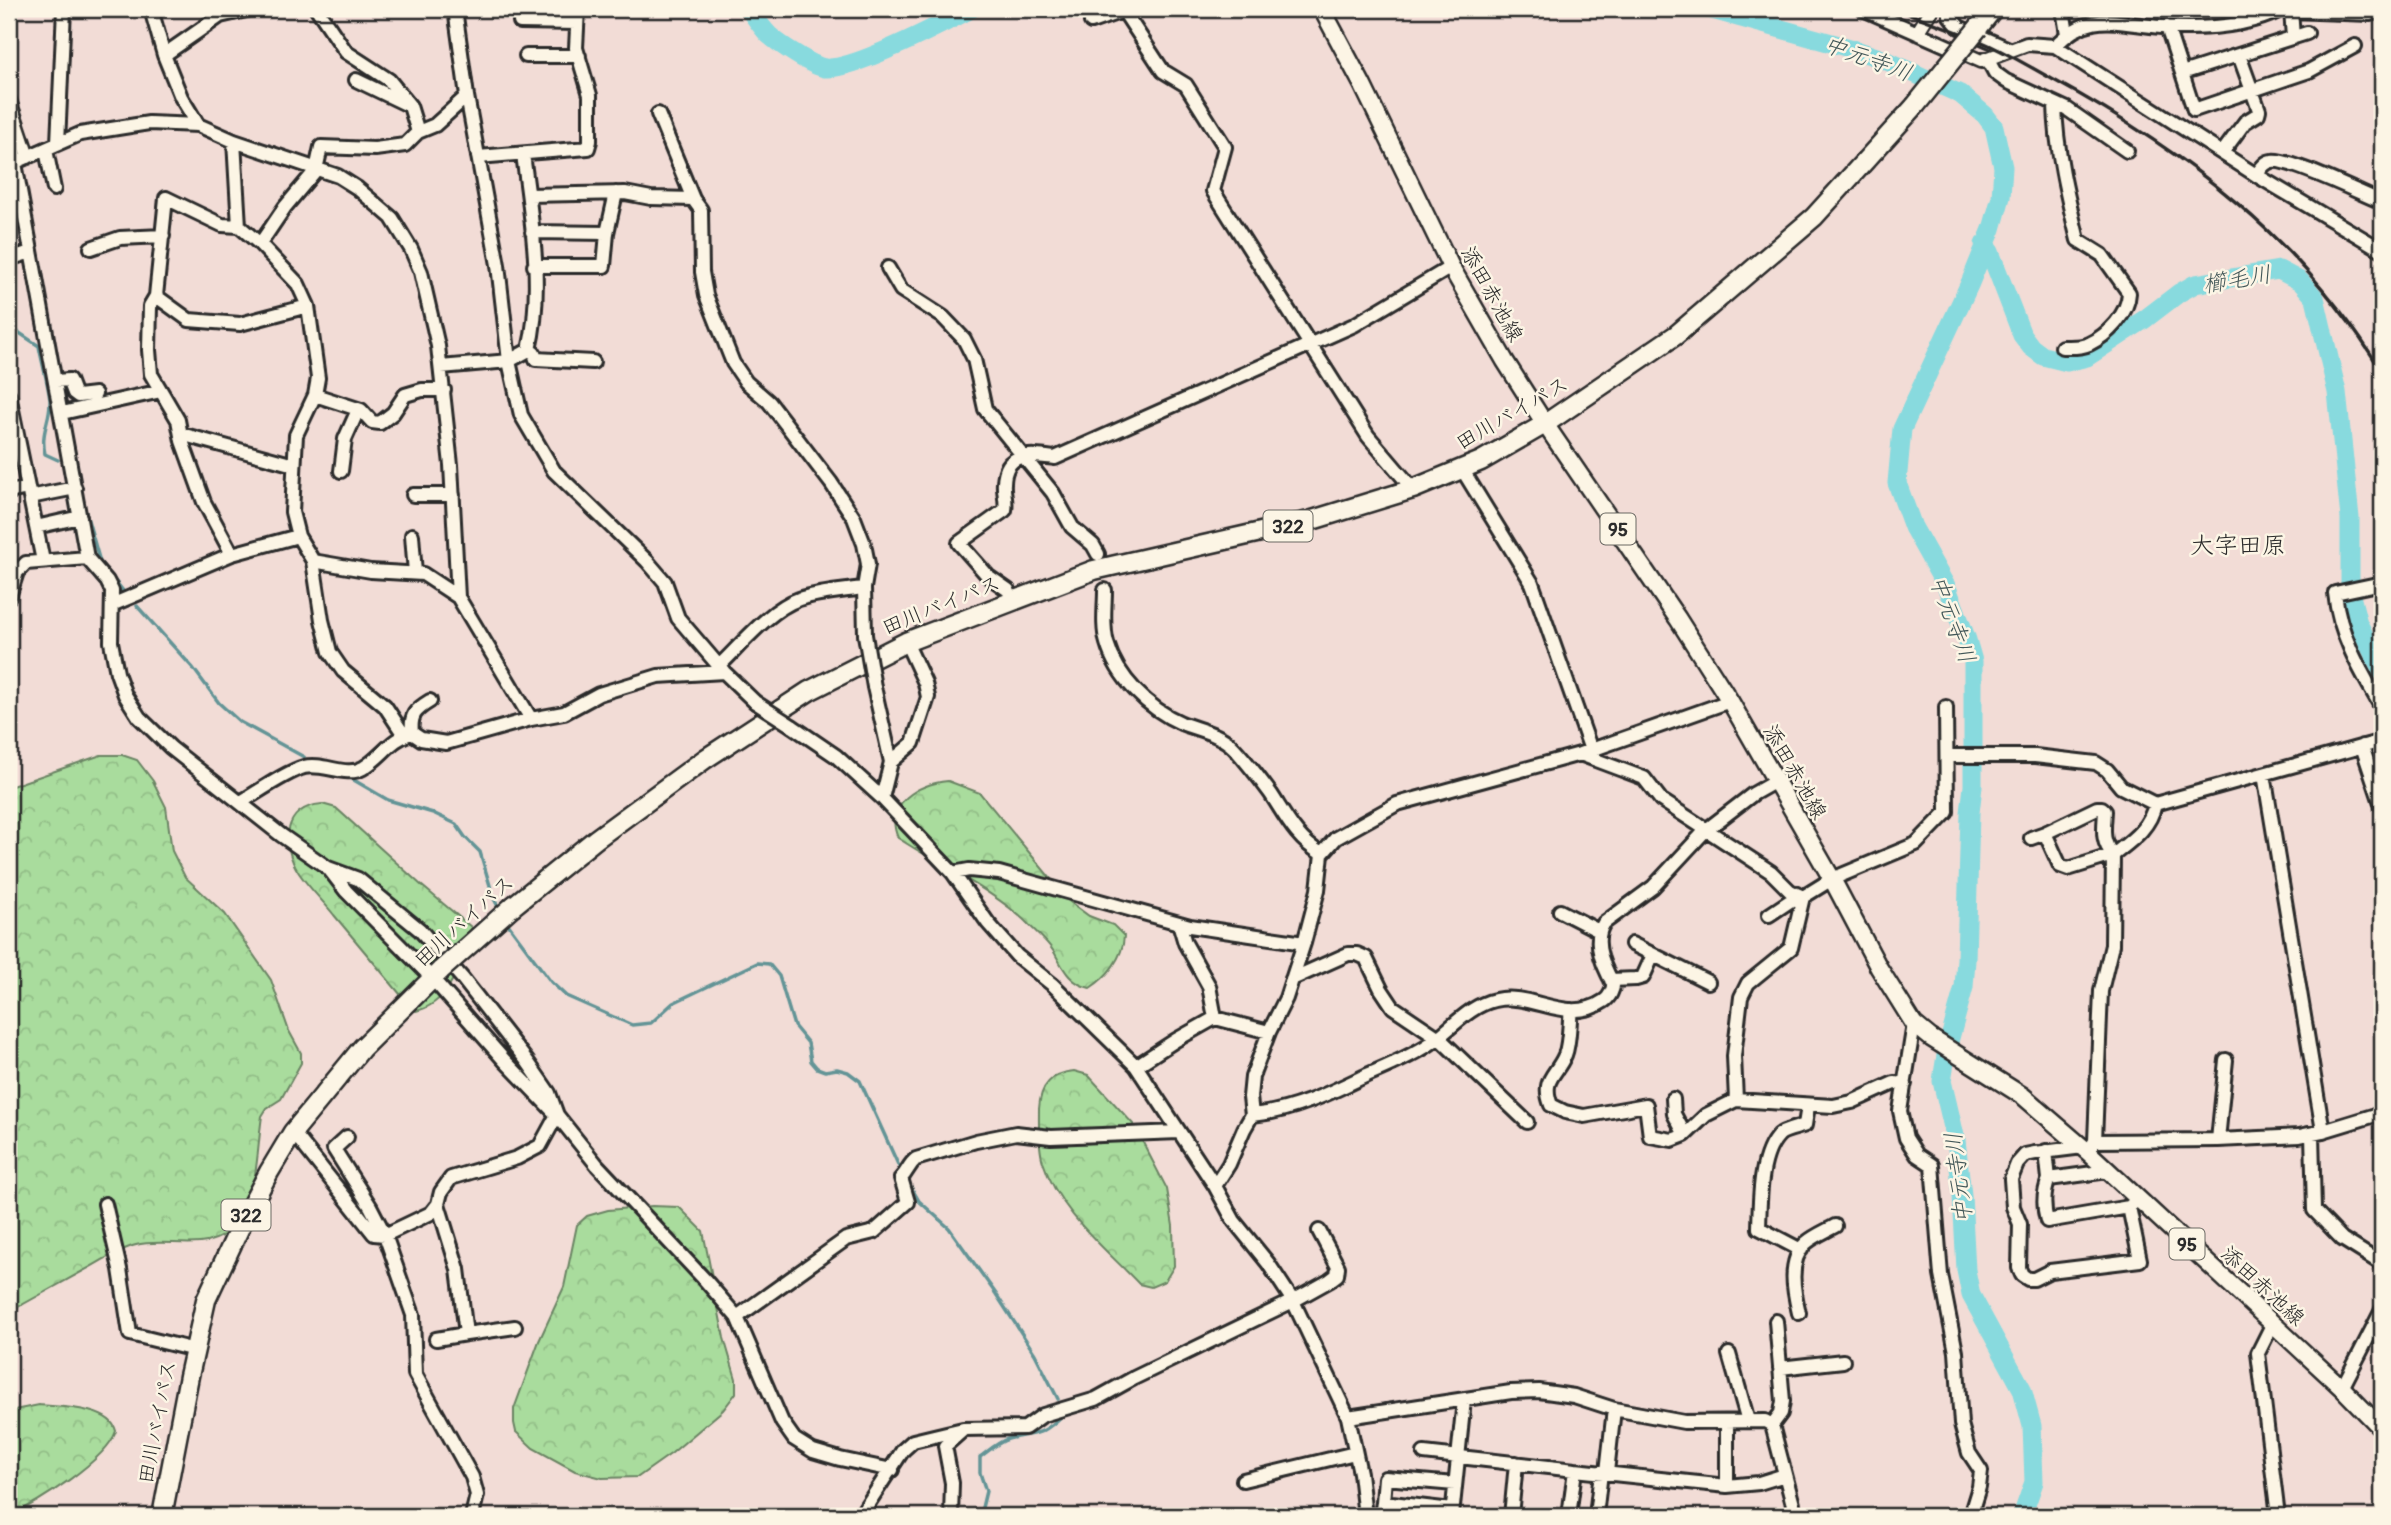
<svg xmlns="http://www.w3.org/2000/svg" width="2391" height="1525" font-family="Pangolin,'Klee One',sans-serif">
  <defs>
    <pattern id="forest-crowns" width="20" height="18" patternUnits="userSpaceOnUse" patternTransform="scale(1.75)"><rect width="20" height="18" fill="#a9dc9d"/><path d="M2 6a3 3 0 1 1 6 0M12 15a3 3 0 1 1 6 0" fill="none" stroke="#92bd87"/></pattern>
  </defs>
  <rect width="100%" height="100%" fill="#f2dcd6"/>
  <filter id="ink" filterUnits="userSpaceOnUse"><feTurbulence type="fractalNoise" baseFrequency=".0143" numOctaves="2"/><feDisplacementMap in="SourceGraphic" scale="14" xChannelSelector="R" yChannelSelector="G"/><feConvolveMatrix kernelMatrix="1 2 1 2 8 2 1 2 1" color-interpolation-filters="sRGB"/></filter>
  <g filter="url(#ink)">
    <path fill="url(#forest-crowns)" stroke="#6a8464" stroke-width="2" d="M101,755H122L137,760L153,781L166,807L172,851L185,877L225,914L271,980L289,1031L301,1053V1063L281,1099L267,1108L262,1116C255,1161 260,1236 200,1243C180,1245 155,1240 136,1245C117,1250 100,1262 83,1271C58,1285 34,1298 9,1312V787Z
      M948,781L980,793L1070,902L1089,916L1113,925L1124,936C1123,958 1107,977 1090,988C1070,984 1063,968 1054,952C1048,942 1036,932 1028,924C997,892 937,864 898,838C883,803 919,784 948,781Z
      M322,804L336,808L421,885L471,927C472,935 469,940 466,948C457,973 446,1004 416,1011L410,1006C385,976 359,945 334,915C323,901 309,888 299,873C281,846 282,807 322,804Z
      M1074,1071L1088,1075L1134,1125L1167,1189L1173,1226L1174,1266L1165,1281L1151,1287L1139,1284C1104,1247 1059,1212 1043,1162C1038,1147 1039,1125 1039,1109C1040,1086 1051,1073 1074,1071Z
      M652,1206L679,1207L703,1231L724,1338L736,1379V1393L723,1410L672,1453L638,1477L602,1478L575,1471L533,1448L516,1432L514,1423V1409L539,1341L564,1287L577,1225L587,1216L608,1210Z
      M39,1405C60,1407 111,1407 116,1431C107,1460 36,1504 9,1516V1411Z"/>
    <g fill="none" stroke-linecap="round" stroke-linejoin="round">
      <path stroke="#639496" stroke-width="3.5" d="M9,14V9
        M9,326L39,346C42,363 48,382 50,400C51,420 40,431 45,454L58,460
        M83,503L100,562L124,592
        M137,606L193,668L219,703L240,722L304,757
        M352,779L388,800L433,813L456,824L465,837L480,852L494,899L500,910
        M505,920L551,982L566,996L632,1025L651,1023L673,1003L757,963L769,964L779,976L794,1026L808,1043L811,1061L817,1068L825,1071L837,1069L848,1072L860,1081L901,1171
        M907,1180L919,1201L949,1228L996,1294L1035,1354L1058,1399
        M980,1516L986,1491L980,1473V1457C988,1451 998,1442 1008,1439C1037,1431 1038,1439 1063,1415"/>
      <path stroke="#88dade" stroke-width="19" d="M749,9C755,17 761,27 769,35C779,44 812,66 825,68C853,71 944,23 971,9
        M1709,9L1853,49L1885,60L1960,94L1985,115L1994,127L1998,145L2003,167L2001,197L1992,229L1970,283L1902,429L1897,483L1913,527L1947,588L1967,640L1973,661V786L1970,813L1966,960L1964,987L1947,1049L1942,1081L1956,1140L1962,1195L1966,1270L1971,1295L2022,1389L2032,1426L2034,1482L2022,1516
        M1984,244L1990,252L2022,335L2031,347L2043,356L2067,362L2087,357L2145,319L2179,293L2195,284L2279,270L2300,281L2315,298L2337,392L2350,518V592L2358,623L2382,671"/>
      <g stroke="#2b2b2b" stroke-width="18">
        <path id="minor" d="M151,9L164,55L181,97L198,125
          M317,9L346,52L389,80L410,106L418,132
          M455,9L467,96L498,265L509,361L521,415L554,471L647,561L665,582L678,618L724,672L755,702
          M1863,9L1981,61L2027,44L2055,46L2256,175L2382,250
          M1950,9V16L1959,27L2009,49
          M2063,9L2067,34
          M2291,9L2293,38
          M1123,10L1163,71L1186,85L1225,147L1213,191L1368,436L1413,489
          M2291,11L2370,14L2382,11
          M220,16L251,9
          M520,22L577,23
          M1091,22L1128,9
          M2167,27L2194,110L2309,71L2355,46
          M1917,33L1932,9
          M2055,46C2090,9 2118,24 2161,27C2202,30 2245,28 2283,9
          M164,55L220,16L218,9
          M526,56H579
          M1988,60L1995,73L2006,81L2067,109L2127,151
          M2182,73L2307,33
          M356,80L406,104
          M9,100L28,157
          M2055,104C2056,150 2067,195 2078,240L2102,255L2129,293C2128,314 2108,335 2089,344C2081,348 2070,347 2062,347
          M658,114L693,199L701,210L702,272L706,295L733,363L746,382L769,402L831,483L854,518L864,544L868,564L864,588L865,635
          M234,141L239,226L260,244L298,284L308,306L318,378L315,395L296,435L292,512L298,536L313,561L371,571L423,574L458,597L531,719
          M58,143L64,9
          M46,150L54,189
          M2222,153L2245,122L2258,114L2259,110L2239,55
          M478,157L588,148L590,141V95L576,48L578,9
          M15,163L87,558L107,581L112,591L111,642L117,673L125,695L139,717L171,748L281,835L328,868L358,879L420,930L463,979L527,1061L549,1093L557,1115L540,1146L517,1158L451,1178L441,1192L438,1204L431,1213L385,1235L374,1234L293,1132
          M9,165L80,134L149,123L198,125L234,141L338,176L357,188L392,218L411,249L421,272L438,346L451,465L458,597
          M2256,175C2261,169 2264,162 2272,161C2289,158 2362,194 2382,202
          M529,195L625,193L651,198L693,199
          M532,232L607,233L616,193
          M260,244L285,207L316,170L321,147L375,149L405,145L418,132L435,125L467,96
          M91,248L120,238L163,236
          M9,259L31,252
          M534,266H604L607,233
          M888,268L901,290L943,317L964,339L974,359L985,409L1053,493L1072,527L1093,545L1098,554
          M156,296L189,320L240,324L308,306
          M529,350L534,353L536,359L593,362
          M441,367L509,361L529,350C544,288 531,217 523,154
          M56,381L69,380L74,393L78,396L95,394
          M161,391L151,374L149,350L150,306L156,296L166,198L222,225L239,226
          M9,395L43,561
          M315,395L361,410L372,422L380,423L393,413L405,395L422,390H444
          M62,413L161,391L178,420L182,441L204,502L232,554
          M181,434L294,465
          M1462,469L1532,583L1591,750
          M341,471L345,439L358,410
          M9,492L28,488
          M413,495H453
          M30,497L75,488
          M36,527L80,517
          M412,535L415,573
          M313,561L322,620L330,652L343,671L385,706L404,735
          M2382,583L2335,593C2339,635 2361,672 2382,708
          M1105,590C1105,607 1102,626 1107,643C1117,678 1149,709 1181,723C1199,730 1221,734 1234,748C1247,762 1260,779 1271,794C1286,817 1297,840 1322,854
          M9,597L17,572L26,563L87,558
          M1013,601L1008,590L988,576L959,543L1005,510C1007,501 1003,492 1004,483C1005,450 1032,455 1055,458L1354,325L1451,267
          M114,604L232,554L298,536
          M719,666C741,645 770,609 799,599C820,592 842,591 864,588
          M874,687L891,762L882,798
          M792,726L836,756L882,798L953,873L988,923L1017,956L1053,985L1136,1066L1215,1186L1234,1221L1268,1263L1293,1301L1348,1417L1360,1473L1365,1516
          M412,733C410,715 415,710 430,701
          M2362,746L2382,806
          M1580,754L1644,778L1661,800L1771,872L1790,891L1803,897L1832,879L1916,844L1947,812L1946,707
          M1947,756H2035L2096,763L2107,770L2121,787L2155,804L2382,741
          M891,762L913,743L928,697L925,683L906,642
          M2264,774L2323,1131
          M241,802C258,792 286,772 304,767C323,762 346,778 363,768C381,758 391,738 412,733L421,739L446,743L531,719L564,713L599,694L658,676L724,672
          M2031,838L2045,833L2060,866L2068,869L2113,855C2101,841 2104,829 2105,811L2102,808H2097L2045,833
          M329,869L346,891L432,978L505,1061L557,1115L597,1165L705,1280L737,1317L782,1422L794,1439L813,1451L840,1459L892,1470
          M953,873L969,870L999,873L1190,926L1304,943
          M1560,911L1599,931
          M1769,915L1799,895
          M1179,923L1185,943L1209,986L1215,1018
          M1632,944L1708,982
          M1292,979L1348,954H1357L1366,958L1381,989L1393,1007L1439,1038L1527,1122
          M1611,980L1636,979L1643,977L1653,955
          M1571,1010C1569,1024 1570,1042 1565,1055C1556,1076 1541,1079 1551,1105L1565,1112L1584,1116L1646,1105L1650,1136L1672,1140L1685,1135L1706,1115L1736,1100L1833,1106L1852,1102L1894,1083L1905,1084
          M1914,1024L1900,1111L1906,1138L1917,1155L1932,1165L1941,1275L1956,1352L1961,1424L1969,1453L1981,1471L1979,1487L1970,1516
          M1136,1066L1176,1040L1215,1018L1269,1032
          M1673,1099L1674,1114L1685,1135
          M1736,1100L1734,1056L1741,997L1748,983L1791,948L1803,897
          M1252,1115C1294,1111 1330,1093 1367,1075C1386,1067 1407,1058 1425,1047C1448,1033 1467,1006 1495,1000C1532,991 1567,1026 1604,1001C1609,998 1614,989 1613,983C1612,980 1609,977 1608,974C1600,958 1594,938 1604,923L1653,887L1705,831L1753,794L1776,781
          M2312,1134L2314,1210L2342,1239L2382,1264
          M347,1137L334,1149L370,1206L385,1235L413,1315L415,1374L472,1477L477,1495L472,1516
          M2218,1140L2226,1060
          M2095,1141L2218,1140L2299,1136L2323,1131L2382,1113
          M2083,1147L2035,1153L2025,1155L2017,1164L2011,1179L2013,1207L2020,1224L2019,1268L2022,1275L2028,1279H2034L2050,1271L2140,1260L2129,1207L2138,1199
          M2046,1151L2049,1179L2108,1171
          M2088,1152L2095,1141L2101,991L2112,945L2113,855C2132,840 2150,828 2155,804
          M2049,1179C2043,1193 2043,1206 2047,1221L2129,1207
          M1215,1186L1229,1164L1244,1129L1252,1115L1250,1097L1252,1077L1269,1032L1286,998L1304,943L1318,890L1322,854L1336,838L1397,804L1580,754L1730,701
          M105,1204L120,1269L130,1334L195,1350
          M438,1204L458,1269L466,1334L515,1327
          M1801,1250L1759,1228C1760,1201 1759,1155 1779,1135C1784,1130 1798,1128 1805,1125L1808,1106
          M1799,1313C1794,1292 1787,1261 1806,1243C1814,1236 1826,1231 1835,1226
          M737,1317L846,1239L874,1232L908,1202L901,1178C908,1172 908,1165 916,1159L976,1141L1016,1133L1051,1137L1179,1132
          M2273,1323L2258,1353L2278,1516
          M436,1339L466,1334
          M1729,1354L1748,1421
          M1780,1368L1843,1361
          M2342,1388L2382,1310
          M1348,1417L1511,1392L1539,1391L1574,1396L1614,1409L1684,1422L1765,1421L1772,1425L1796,1516
          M1727,1422V1486
          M1772,1425L1781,1413L1783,1401L1776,1321
          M1424,1453L1575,1470L1569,1516
          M1575,1470L1727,1486L1759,1483L1785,1475
          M1607,1472L1614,1409
          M1243,1480L1355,1453
          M1452,1510L1383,1502L1385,1478L1455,1484
          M860,1516L903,1450L913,1441L963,1429L1025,1428L1043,1415L1096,1399L1134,1378L1293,1301L1329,1281L1337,1275L1338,1267L1319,1231
          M951,1516L952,1483L945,1446L963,1430
          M1381,1516L1383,1502
          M1452,1516L1464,1400
          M1511,1516L1516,1463
          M1596,1516L1601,1472"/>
      </g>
      <g stroke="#2b2b2b" stroke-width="21">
        <path id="major" d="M1322,9L1362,84L1451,267L1505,361L1545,424L1678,619L1730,701L1832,879L1879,968L1914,1024L1931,1038L2023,1096L2088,1152L2342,1388L2382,1429"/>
      </g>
      <g stroke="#2b2b2b" stroke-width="23">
        <path id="highway" d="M1978,28L1993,9
          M513,906L596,839L705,759L809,691L906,642L1094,570L1309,521L1413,489L1481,461L1545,424L1676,335L1814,217L1915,106
          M162,1516L189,1376L206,1300L242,1223L269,1172L293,1132L362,1048L441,970"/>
      </g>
      <use href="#minor" stroke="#fcf5e5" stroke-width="12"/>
      <use href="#major" stroke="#fcf5e5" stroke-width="16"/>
      <use href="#highway" stroke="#fcf5e5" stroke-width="18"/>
      <path stroke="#2b2b2b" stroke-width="3.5" d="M1897,9C1928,21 1961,32 1991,46C2012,56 2032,68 2052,79C2185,151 2303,241 2382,372"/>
      <g stroke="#2b2b2b" stroke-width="18" stroke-linecap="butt">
        <path id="minor-bridge" d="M865,635L874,687
          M755,702L792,726"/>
      </g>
      <g stroke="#2b2b2b" stroke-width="23" stroke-linecap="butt">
        <path id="highway-bridge" d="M1915,106L1978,28
          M441,970L513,906"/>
      </g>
      <use href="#minor-bridge" stroke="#fcf5e5" stroke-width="12"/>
      <use href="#highway-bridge" stroke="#fcf5e5" stroke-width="18"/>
    </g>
  </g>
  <g text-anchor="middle" stroke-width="5" stroke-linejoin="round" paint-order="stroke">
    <g fill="#fcf5e5" stroke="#6a6863" stroke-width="2">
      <rect x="1263.5" y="510.5" width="49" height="31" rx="5"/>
      <rect x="1600.5" y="513.5" width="35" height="31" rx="5"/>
      <rect x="221.5" y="1199.5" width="49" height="31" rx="5"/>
      <rect x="2169.5" y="1228.5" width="35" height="31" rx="5"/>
    </g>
    <g font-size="19" font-weight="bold" fill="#2b2b2b">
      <text x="1288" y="533">322</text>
      <text x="1618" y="536">95</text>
      <text x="246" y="1222">322</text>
      <text x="2187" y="1251">95</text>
    </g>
    <g font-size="21" fill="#2b2b2b" stroke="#fcf5e5">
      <text transform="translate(1492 294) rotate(61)" y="7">添田赤池線</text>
      <text transform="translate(1512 413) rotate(-30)" y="7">田川バイパス</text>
      <text transform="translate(941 605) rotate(-22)" y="7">田川バイパス</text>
      <text transform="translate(1795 772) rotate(60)" y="7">添田赤池線</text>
      <text transform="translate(464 921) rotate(-42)" y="7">田川バイパス</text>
      <text transform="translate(2263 1286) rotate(43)" y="7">添田赤池線</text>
      <text transform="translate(157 1422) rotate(-79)" y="7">田川バイパス</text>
    </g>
    <g font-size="23" font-style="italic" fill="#425758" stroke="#fcf5e5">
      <text transform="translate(1868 58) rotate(20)" y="8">中元寺川</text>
      <text transform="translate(2237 279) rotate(-9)" y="8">櫛毛川</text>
      <text transform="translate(1953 619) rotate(70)" y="8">中元寺川</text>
      <text transform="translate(1958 1178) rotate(-97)" y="8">中元寺川</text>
    </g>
    <g font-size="24" fill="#2b2b2b" stroke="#fcf5e5">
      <text x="2238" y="553">大字田原</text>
    </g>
  </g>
  <rect width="2391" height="1525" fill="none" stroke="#fcf5e5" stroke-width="35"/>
  <rect x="18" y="18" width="2356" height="1490" fill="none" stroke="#2b2b2b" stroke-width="2.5" filter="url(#ink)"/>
</svg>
